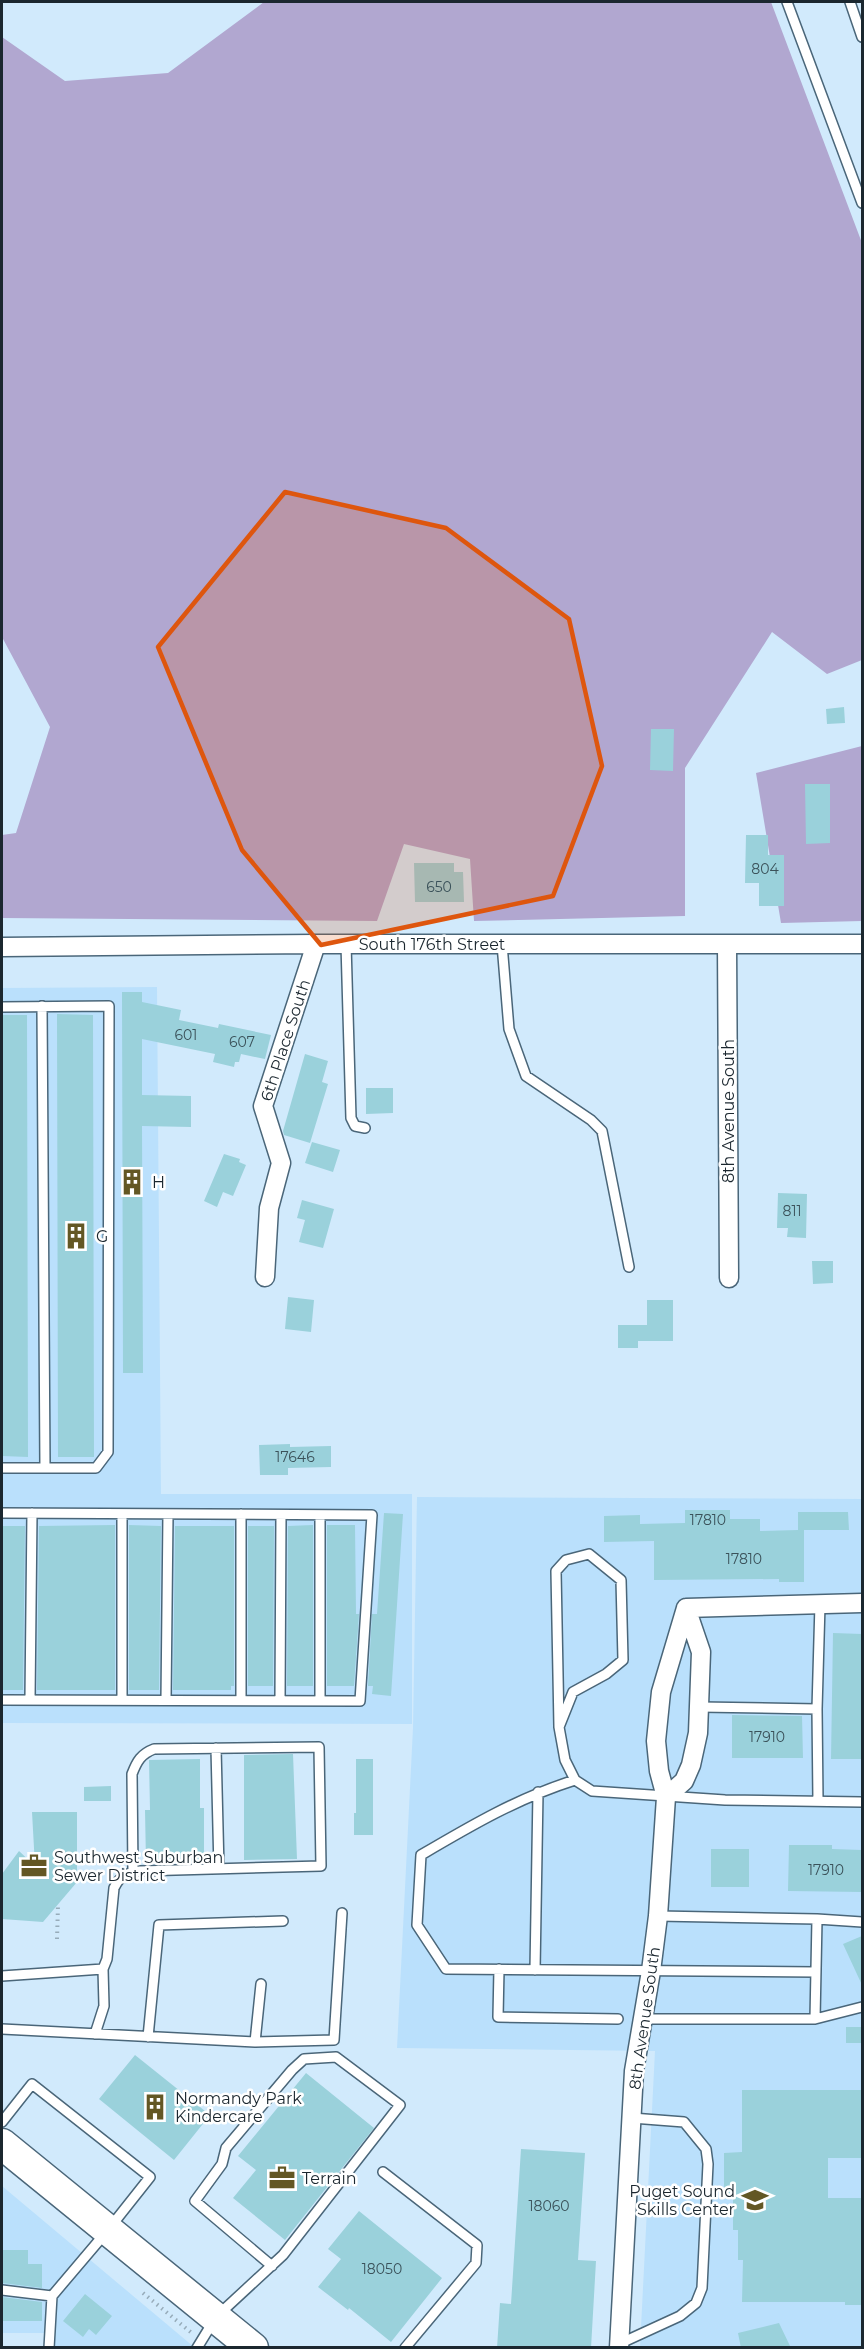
<svg xmlns="http://www.w3.org/2000/svg" width="864" height="2349" font-family="Montserrat,sans-serif">
  <rect width="100%" height="100%" fill="#d1eafc"/>
  <path fill="#bae0fc" d="M157,987L161,1494H412V1724L2,1723V988Z
    M417,1497L862,1499V2347H640L655,2051L397,2048L413,1728Z
    M2,2186L194,2347H46V2333H2Z"/>
  <path fill="#b1a7d0" d="M264,2H771L862,243V660L827,674L772,632L685,768V916L474,921L470,859L404,844L377,921L2,918V835L16,833L50,727L2,637V37L65,81L168,73Z
    M862,746V921L781,923L756,773Z"/>
  <path fill="#9ad1db" d="M844,707L845,723L827,724L826,709Z
    M651,729H674L673,771L650,770Z
    M805,784H830V843L806,844Z
    M746,835H768V855H784V906H759V883H745Z
    M414,863H454V872H463L464,902H415Z
    M122,992H142V1002L181,1010L179,1020L218,1028L219,1024L271,1035L265,1059L241,1054L239,1062H235L234,1067L213,1062L215,1054L142,1039V1095L191,1096V1127L142,1126L143,1373H123Z
    M57,1014L93,1015L94,1457H58Z
    M2,1015H27L28,1457L2,1456Z
    M305,1054L328,1061L322,1082L328,1084L310,1143L284,1135L283,1131Z
    M366,1088H393V1113L366,1114Z
    M312,1142L340,1150L333,1172L305,1163Z
    M224,1154L240,1159L239,1162L246,1165L233,1196L223,1192L217,1207L204,1201Z
    M778,1193L807,1194L806,1238L787,1237L788,1228H777Z
    M302,1200L334,1209L323,1248L299,1242L305,1220L297,1218Z
    M812,1261H833V1283L813,1284Z
    M288,1297L314,1300L311,1332L285,1329Z
    M647,1300H673V1341H638V1348H618V1325H647Z
    M290,1444V1447L331,1446V1467L288,1468V1475H260L259,1445Z
    M685,1510H730V1519H760V1531L798,1530V1512H848L849,1530H804V1582H779V1579L654,1580V1541L604,1542V1516L640,1515V1524L685,1523Z
    M384,1513L403,1514L391,1696L372,1694L373,1686H368L372,1614H377Z
    M115,1525V1690H37L39,1526Z
    M129,1525L161,1526L159,1690H129Z
    M313,1525V1686H287L288,1526Z
    M327,1525H355L356,1614H359L354,1686H327Z
    M2,1526H25L23,1690H2Z
    M175,1526H234V1686H231V1690H173Z
    M248,1526H274L273,1686H248Z
    M833,1633L862,1634V1759H831Z
    M732,1715L802,1716L803,1758H732Z
    M293,1754L297,1859L244,1860V1755Z
    M200,1759V1808H204V1861L146,1862L145,1810H150L149,1760Z
    M356,1759H373V1835H354V1813H356Z
    M111,1786V1801H84V1787Z
    M32,1812H77V1882L43,1922L2,1919V1874L19,1851L35,1866Z
    M789,1845H832V1849L862,1850V1892L788,1891Z
    M711,1849H749V1887H711Z
    M862,1936V1985L843,1944Z
    M846,2027H862V2043H846Z
    M135,2055L210,2115L174,2160L99,2099Z
    M306,2073L374,2128L285,2240L233,2198L256,2170L238,2156Z
    M742,2090H862V2158H828V2198H862V2305H845V2302H742L743,2260H738V2230H733V2194H724V2153L742,2152Z
    M521,2149L585,2153L578,2260L596,2261L591,2348H497L500,2303L511,2304Z
    M359,2211L442,2278L391,2342L349,2308L348,2310L318,2287L341,2259L328,2249Z
    M2,2250H28V2264H42V2288L2,2283Z
    M85,2294L112,2316L96,2335L89,2329L83,2337L63,2321Z
    M2,2297L42,2302V2321H2Z
    M779,2323L791,2348H741L738,2333Z"/>
  <g fill="none" stroke-linecap="round" stroke-linejoin="round">
    <g stroke="#4a6679" stroke-width="12">
      <path id="lane" d="M787,2L862,203
        M850,2L862,37
        M346,944L351,1118L355,1126L365,1128
        M502,944L509,1029L526,1076L591,1120L602,1131L629,1267
        M42,1006L45,1468
        M2,1007L109,1006L108,1452L96,1468H2
        M2,1513L372,1515L360,1701L2,1700
        M241,1514V1700
        M320,1515V1701
        M30,1700L32,1513
        M122,1700V1514
        M166,1700L168,1514
        M280,1701L281,1515
        M700,1707L817,1709
        M559,1727L556,1571L566,1560L589,1554L621,1580L623,1660L606,1674L573,1692L559,1727L565,1760L575,1780L592,1791L725,1800L862,1802
        M216,1748L219,1869
        M575,1780C518,1798 472,1825 421,1855L417,1925L446,1969L816,1972
        M818,1801L817,1709L820,1604
        M658,1916L817,1919L815,2019
        M817,1919L862,1922
        M499,1969L498,2017L618,2019
        M535,1970L538,1792
        M2,1976L103,1969L107,1959L114,1888C120,1876 126,1873 140,1871L321,1866L319,1747L154,1749C141,1754 137,1761 132,1774L133,1872
        M643,2019H815L862,2007
        M2,2029L255,2042L334,2040L342,1913
        M95,2034L104,2006L103,1969
        M148,2037L159,1925L283,1921
        M255,2042L261,1984
        M2,2122L32,2084L150,2177L108,2230L52,2296L49,2348
        M383,2172L477,2245L476,2263L405,2348
        M2,2290L52,2296
        M619,2344L680,2316L696,2303L702,2288L708,2164L706,2149L684,2122L632,2118
        M197,2348L216,2317L283,2255L400,2105L336,2057L304,2059L292,2070L226,2148L222,2164L195,2201L272,2266"/>
    </g>
    <g stroke="#4a6679" stroke-width="21">
      <path id="street" d="M727,944L729,1278
        M2,947L316,944H862
        M265,1277L269,1208L281,1163L263,1106L316,944
        M686,1608L862,1603
        M666,1797L684,1781L691,1765L698,1733L701,1652L686,1608
        M619,2348L634,2071L651,1971L658,1916L666,1797L659,1771L656,1741L661,1692L686,1608"/>
    </g>
    <g stroke="#4a6679" stroke-width="33">
      <path id="primary" d="M2,2144L253,2348"/>
    </g>
    <path stroke="#97acba" stroke-width="4" stroke-dasharray="1.5 4.5" stroke-linecap="butt" d="M57,1939L58,1905
      M143,2293L193,2334"/>
    <use href="#lane" stroke="#fff" stroke-width="9"/>
    <use href="#street" stroke="#fff" stroke-width="18"/>
    <use href="#primary" stroke="#fff" stroke-width="30"/>
  </g>
  <path fill="#de560e" fill-opacity="0.2" stroke="#de560e" stroke-width="4.5" stroke-linejoin="round" d="M285,492L446,528L569,619L602,766L553,896L321,945L242,850L158,647Z"/>
  <defs>
    <g id="building-bare" transform="scale(2.07)"><path d="M-4-6H4V6H1V3H-1V6H-4ZM-2.5-4.3h1.7v1.8h-1.7ZM.8-4.3h1.7v1.8H.8ZM-2.5-1h1.7V.8h-1.7ZM.8-1h1.7V.8H.8Z" fill="#635724" stroke="#fff" stroke-width="2.5" paint-order="stroke"/></g>
    <g id="office-bare" transform="scale(2.07)"><path d="M-6-3h4V-5.5h4V-3h4V5H-6ZM-1-4.5V-3h2v-1.5ZM-6 0V1H6V0Z" fill="#635724" stroke="#fff" stroke-width="2.5" paint-order="stroke"/></g>
    <g id="school-bare" transform="scale(2.07)"><path d="M0-5L7-2L0 1L-7-2ZM-4 1L0 2.5L4 1V4Q0 6-4 4Z" fill="#635724" stroke="#fff" stroke-width="2.5" paint-order="stroke"/></g>
  </defs>
  <g fill-rule="evenodd">
    <use href="#building-bare" x="132" y="1182"/>
    <use href="#building-bare" x="76" y="1236"/>
    <use href="#office-bare" x="34" y="1866"/>
    <use href="#building-bare" x="155" y="2107"/>
    <use href="#office-bare" x="282" y="2178"/>
    <use href="#school-bare" x="755" y="2200"/>
  </g>
  <g text-anchor="middle" stroke-width="5" stroke-linejoin="round" paint-order="stroke">
    <g font-size="14" fill="#3b525a">
      <text x="765" y="874">804</text>
      <text x="439" y="892">650</text>
      <text x="186" y="1040">601</text>
      <text x="242" y="1047">607</text>
      <text x="792" y="1216">811</text>
      <text x="295" y="1462">17646</text>
      <text x="708" y="1525">17810</text>
      <text x="744" y="1564">17810</text>
      <text x="767" y="1742">17910</text>
      <text x="826" y="1875">17910</text>
      <text x="549" y="2211">18060</text>
      <text x="382" y="2274">18050</text>
    </g>
    <g font-size="16" fill="#1b272f" stroke="#fff">
      <text x="432" y="950">South 176th Street</text>
      <text transform="translate(285 1040) rotate(-72)" y="6">6th Place South</text>
      <text transform="translate(728 1111) rotate(-90)" y="6">8th Avenue South</text>
      <text transform="translate(644 2018) rotate(-82)" y="6">8th Avenue South</text>
    </g>
    <g font-size="16" fill="#1b272f" stroke="#fff" text-anchor="start">
      <text x="152" y="1188">H</text>
      <text x="96" y="1242">G</text>
      <text x="54" y="1863">Southwest Suburban<tspan x="54" dy="18">Sewer District</tspan></text>
      <text x="175" y="2104">Normandy Park<tspan x="175" dy="18">Kindercare</tspan></text>
      <text x="302" y="2184">Terrain</text>
      <text x="735" y="2197" text-anchor="end">Puget Sound<tspan x="735" dy="18">Skills Center</tspan></text>
    </g>
  </g>
  <rect width="864" height="2349" fill="none" stroke="#1b272f" stroke-width="6"/>
</svg>
